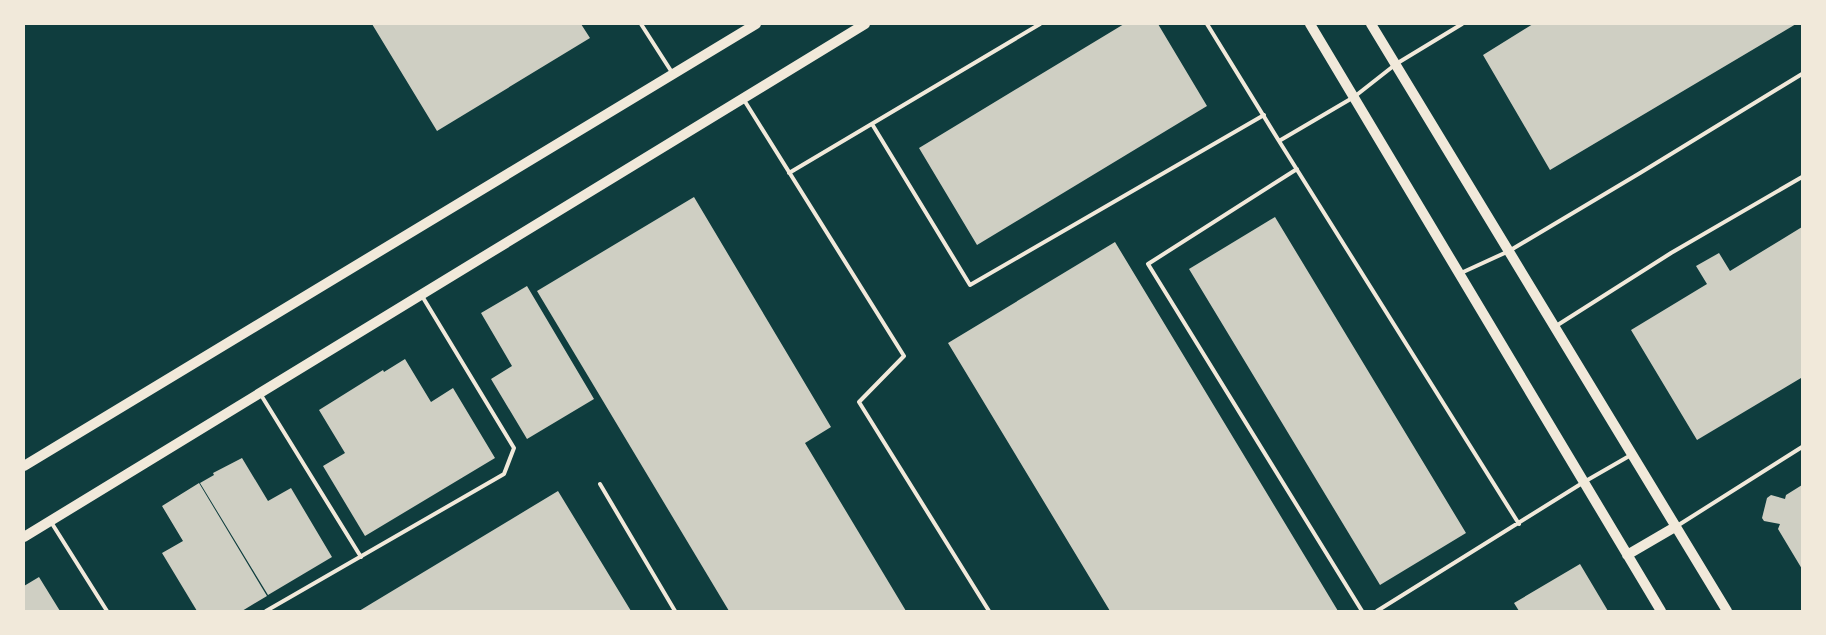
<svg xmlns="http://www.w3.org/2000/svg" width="1826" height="635" font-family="Barlow,sans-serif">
  <rect width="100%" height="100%" fill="#0f3d3e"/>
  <path fill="#cfcfc3" d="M372,24H581L590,38L437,131Z
    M1124,24H1158L1207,106L977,245L919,148Z
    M1533,24H1796L1550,170L1483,55Z
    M694,197L831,427L805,443L906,611H729L537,291Z
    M1275,217L1466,533L1380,585L1189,269Z
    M1802,227V380L1801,378L1697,440L1631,330L1707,284L1696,266L1719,253L1730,271Z
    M1115,242L1338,611H1110L948,343Z
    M527,286L594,399L527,439L491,379L512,366L481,313Z
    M405,359L431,402L453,388L495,458L365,536L323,466L345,453L319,410L383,370L384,372Z
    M242,458L268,501L291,488L332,557L268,595L200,483L214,475L213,473Z
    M199,483L267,596L242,611H197L162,553L183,541L162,506Z
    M1802,485V569L1778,529L1780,524L1764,521L1762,518L1767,498L1771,495L1785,499L1786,495Z
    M558,491L631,611H359Z
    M1580,564L1608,611H1519L1514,603Z
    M39,577L60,611H24V586Z"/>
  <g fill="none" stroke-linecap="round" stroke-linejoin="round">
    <path stroke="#f1e9da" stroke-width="4" d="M641,24L673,74
      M1207,24L1279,141
      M1462,24L1396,64L1354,97L1279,141L1519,524
      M744,100L904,356L859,402L989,611
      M872,124L970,285L1264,115
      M1297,169L1148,264L1362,611
      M789,173L1040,24
      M1461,273L1509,251L1640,173L1802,74
      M1556,326L1671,253L1802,177
      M261,395L361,557
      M600,484L675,611
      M51,522L107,611
      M1677,526L1802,447
      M266,611L504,474L514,448L422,296
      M1377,611L1584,482L1631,455"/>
    <path stroke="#f1e9da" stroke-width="10" d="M1310,24L1661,611
      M1371,24L1727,611
      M24,466L756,24
      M24,537L865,24
      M1627,555L1675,527"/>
  </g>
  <rect width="1826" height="635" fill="none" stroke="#f1e9da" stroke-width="50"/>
</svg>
